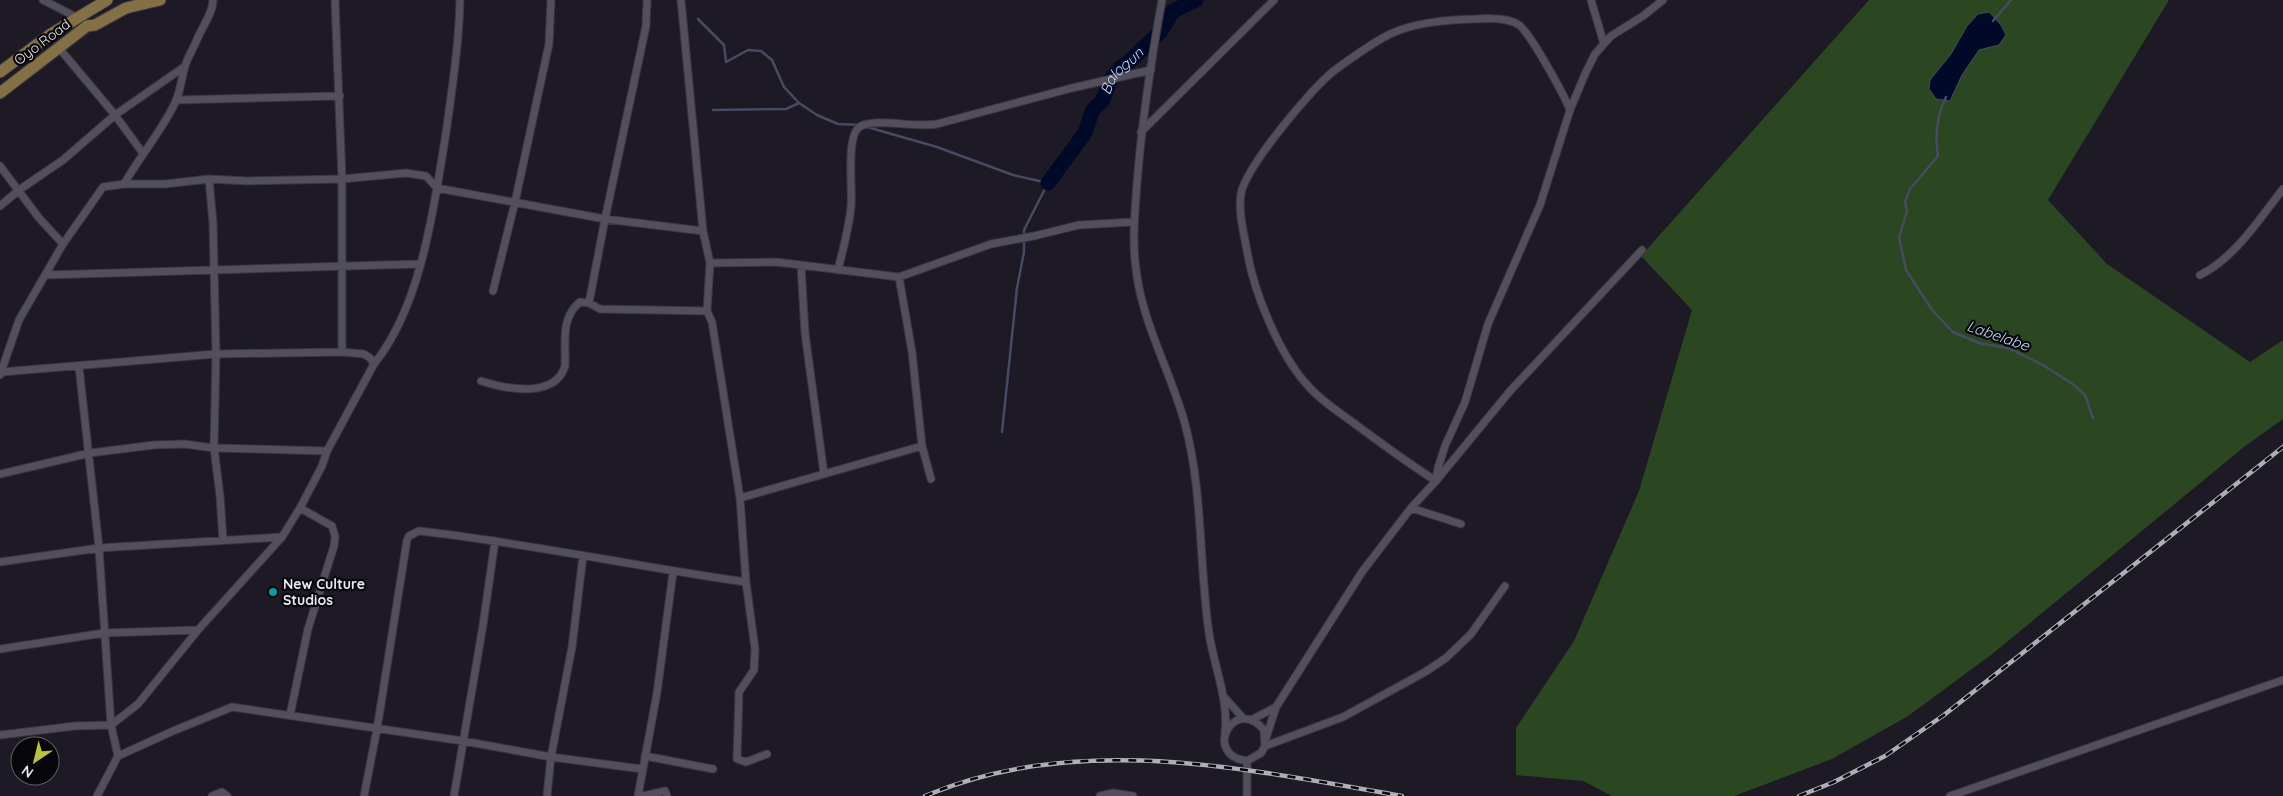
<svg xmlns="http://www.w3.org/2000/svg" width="2283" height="796" font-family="Quicksand,sans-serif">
  <rect width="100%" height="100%" fill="#1d1a25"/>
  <path fill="#2a4721" d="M1869,0H2169L2048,200L2107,264L2250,362L2283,340V419L2244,447L1991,655L1908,716L1832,759L1734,796H1612L1583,781L1516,775V728L1574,641L1639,491L1692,310L1641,256Z"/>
  <path fill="#000927" stroke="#464b63" d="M1989,12L2001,25L2006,35L1999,45L1979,50L1962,75L1950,101L1936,99L1929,89L1930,80L1951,54L1967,26L1978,14Z"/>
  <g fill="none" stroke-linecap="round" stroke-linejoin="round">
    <path stroke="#464b63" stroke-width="2.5" d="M698,19L724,45L726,62L748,50L761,51L772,60L784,87L799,103L817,115L838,124L860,125
      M1993,21L2011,0
      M1946,97C1937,115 1935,137 1938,156L1910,189L1905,202L1907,211L1899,237L1906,270L1932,310L1953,332L1979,343L2008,348L2043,365L2074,385L2085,395L2093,418
      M713,110L786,109L799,103
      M867,127L937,147L1013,175L1048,183L1024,230V252L1017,288L1002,432"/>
    <path stroke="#000927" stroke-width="15" id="s1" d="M1048,183L1085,133L1092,111L1102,101L1111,79L1121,67L1129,62L1161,31L1173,11L1196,0"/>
    <g stroke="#39363f" stroke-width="9">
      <path id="street" d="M43,0L78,18
        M335,0L342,179V352
        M681,0L703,231L710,263L707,311L712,322L740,498L746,582L755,649L754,670L739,692L737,759L746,762L767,754
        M1162,0C1151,61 1142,121 1137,183C1135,212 1132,241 1136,269C1142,323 1171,372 1185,424C1203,491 1199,564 1209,633C1214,667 1229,699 1225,733
        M1591,0L1604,44
        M59,48L115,115L142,152
        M176,100L340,96
        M1570,110C1564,95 1531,34 1519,25C1508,17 1488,18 1475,19C1447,20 1416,22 1390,34C1374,42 1350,59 1335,70C1313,86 1245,168 1241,194C1238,212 1244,233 1247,251C1254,293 1280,357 1310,388C1323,402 1340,413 1355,424C1382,444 1408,463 1436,481L1510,391L1642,250
        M1141,132L1274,0
        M0,166L39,218L63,244
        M209,179L213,223L216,354L214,448L220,496L223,540
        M124,184H165L209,179L248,181L342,179L406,173L426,176L437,188L605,219L703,231
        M0,206L19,190L63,160L115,115L184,67
        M710,263L776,262L899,277L991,244L1034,236L1079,225L1134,222
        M801,266L805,333L824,474
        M838,270C843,249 849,228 851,207C853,191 845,133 861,126C879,118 914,128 937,124L1072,88L1151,70
        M46,275L419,264
        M2200,275C2235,258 2259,219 2283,189
        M899,277L912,352L922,446L931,479
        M493,291L515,202L549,44L551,0
        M589,303L605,219L646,26L647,0
        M374,364C422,305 434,206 446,133C452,89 459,44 460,0
        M79,367L99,548L111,725L118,756L97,796
        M0,375L19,320L63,244L103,187L124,184C140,156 161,132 175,103C180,93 181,81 184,70C186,60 192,51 196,42C201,28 213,14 213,0
        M481,381C506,389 555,399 565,366C566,343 560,318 580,302L589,303L600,309L707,311
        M0,474L90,453L154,445L184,444L214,448L327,451
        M740,498L922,446
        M1411,508L1461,524
        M0,562L99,548L282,537
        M0,649L104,633L198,630
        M1224,697L1243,718
        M290,715L308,629L334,546L335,536L332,526L300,508
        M1251,720L1276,707
        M0,735L75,726L111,725L138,704L198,630L282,537L300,508L322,466L327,451L374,364L370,358L364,354L342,352L216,354L2,372
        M1266,738L1276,707L1362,572L1411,508L1436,481L1438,468L1445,446L1465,402L1488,324L1540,205L1570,110L1585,74L1595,54L1611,36L1643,16L1663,0
        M1265,746L1264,730C1235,694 1201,755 1247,761L1261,753L1265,746L1343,717L1425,672L1446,658L1471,634L1505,586
        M118,756L173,731L232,707L463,741L551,757L642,769
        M645,756L713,769
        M1247,761V796
        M212,796L222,792L227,796
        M364,796L377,729L407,540L409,536L419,531C529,543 637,567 746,582
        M454,796L483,625L495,541
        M547,796L551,757L572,647L583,556
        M638,796L657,693L673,572
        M643,796L665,791L667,796
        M1100,796L1113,793L1133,796
        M1950,796L2283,680"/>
    </g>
    <g stroke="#39363f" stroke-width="13">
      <path id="primary" d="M0,72L51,34L107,0
        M0,93L87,26L95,25L126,8L160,0"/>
    </g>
    <use href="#street" stroke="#524e5b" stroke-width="7"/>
    <use href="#primary" stroke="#837145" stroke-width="11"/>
    <g stroke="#afadb5" stroke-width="4.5">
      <path id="rail" d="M925,796C1078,731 1245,769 1402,796
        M1799,796L1834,782L1885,756L1944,715L2283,447"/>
    </g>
    <use href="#rail" stroke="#07060a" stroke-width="2.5" stroke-dasharray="8" stroke-linecap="butt"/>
  </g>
  <circle fill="#0f9aa8" stroke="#07060a" stroke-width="2" cx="273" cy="592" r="5"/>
  <g text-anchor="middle" stroke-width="4.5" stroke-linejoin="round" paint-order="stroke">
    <g font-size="14" fill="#e8e6ee" stroke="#07060a">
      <text transform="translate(42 42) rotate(-37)" y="5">Oyo Road</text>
    </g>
    <g font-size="14" font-weight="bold" fill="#e8e6ee" stroke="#07060a" text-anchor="start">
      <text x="283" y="589">New Culture<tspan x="283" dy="16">Studios</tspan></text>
    </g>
    <g font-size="15" font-style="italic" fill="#c2d7f4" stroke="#07060a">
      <text dy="5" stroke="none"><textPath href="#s1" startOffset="136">Balogun</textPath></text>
      <text transform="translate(1998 336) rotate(19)" y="5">Labelabe</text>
    </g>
  </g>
  <g transform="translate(35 761) rotate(215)"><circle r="24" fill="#07060a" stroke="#616065"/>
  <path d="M0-4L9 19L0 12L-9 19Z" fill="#bbc044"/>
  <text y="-8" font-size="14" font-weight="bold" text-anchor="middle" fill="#e8e6ee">N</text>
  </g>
</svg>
